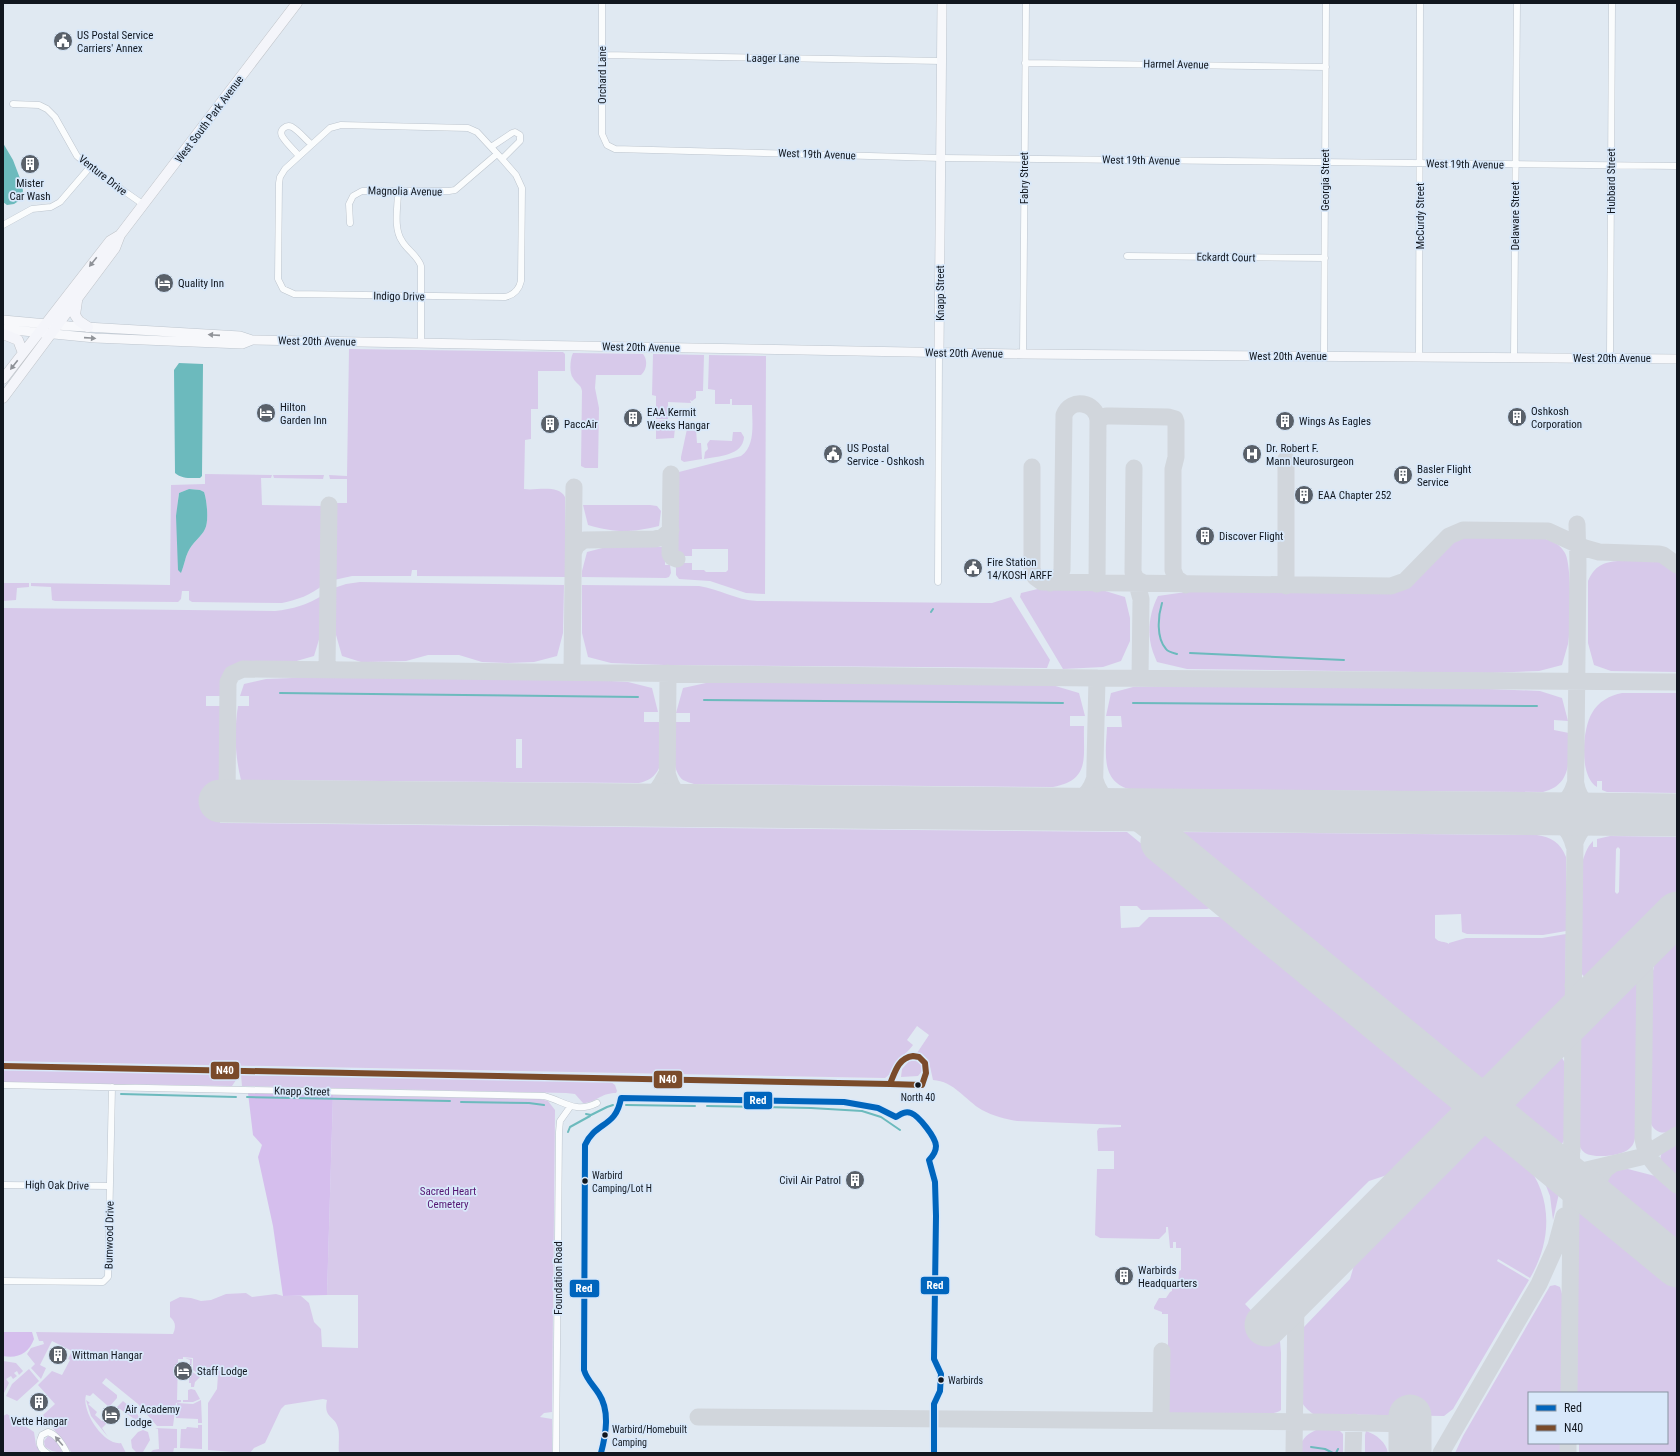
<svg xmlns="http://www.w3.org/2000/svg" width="1680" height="1456" font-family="'Roboto Condensed',sans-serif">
  <rect width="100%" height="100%" fill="#e0e9f2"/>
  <path fill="#d7c9ea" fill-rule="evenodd" d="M349,349L563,352L565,354V371H538V409H531V439L525,440L524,489C536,491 558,484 565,497L566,577L417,576V570H412L411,576H352L334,580V503H347V479H330L329,475L347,476Z
    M573,353L643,354C648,360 647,370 641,375H596L595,388L599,408L598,468H585L581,466L582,391C581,384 576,384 573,378C569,373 570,359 573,353Z
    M653,354L704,355L703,391H696V398L692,401L690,400L691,403L668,402V419H656V396L652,395Z
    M709,355L766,356L765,594L746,593L710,581L679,579L676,575V565L679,563H692V570H704L706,572H726L728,570V549H692V556H679L676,553L679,472L741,456C756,446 752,421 752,405H732V399H730V404H715V390L708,389Z
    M668,420L675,427L674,438L656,439V421Z
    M689,427H693L694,429H696L697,443H701L702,459L684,462L681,460V457L687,429Z
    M733,432H741L744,437C743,456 718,456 704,459L705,452L708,449L707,444L710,440L732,441Z
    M205,474L272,475L271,478H261L262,505L325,506L323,585C311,595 297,600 282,603L192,602L189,600V591H182L181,599L178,602L55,601L52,600L51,587L31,586V583L170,585L171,485L205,484ZM189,489L200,490L204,492C207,500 209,522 205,529C202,536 192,543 188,552C185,558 184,566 181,572C176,547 177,522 178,497L179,493Z
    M273,475H324L323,479L274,478Z
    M583,505H650L657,506L661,511L659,526C630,533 616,533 588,525Z
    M1463,538H1543C1552,541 1560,544 1565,553C1572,565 1571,629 1568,644C1566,651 1564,658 1562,665L1539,671L1490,673L1187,669L1157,662C1154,655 1151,648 1150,640C1148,626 1151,609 1158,596L1207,589L1393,591L1405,586L1447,544L1453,540Z
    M610,546L665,547V565H670L671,573L669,577L666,578L582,577V571L587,552Z
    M1618,561H1659L1677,574V672L1611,671L1594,665L1588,643V581C1594,566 1604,562 1618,561Z
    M360,582L564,585L563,633L557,656L534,662L508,663L482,662L459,655H428L406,661L368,662H361L342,656L336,635L334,588L346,584Z
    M3,583H29V587L17,588L16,600L3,601Z
    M582,585L699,586C719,589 736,600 757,601L983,603H992L1011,597L1050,660L1047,668L664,665L611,663L588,657L582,633Z
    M1042,588L1102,590L1125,597L1130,618V641L1121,661L1103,667L1063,669L1020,597L1021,593Z
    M323,595L321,633L314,656L293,662H242C223,666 220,678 221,696H206V706H220V823L1127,832L1217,906L1207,909L1141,910L1137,906H1120L1121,928L1139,927L1149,917H1229L1450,1100L1454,1104V1115L1396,1172L1369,1181L1245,1304L1280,1341L1281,1353V1410C1270,1420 1187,1415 1168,1415V1314H1162V1312L1154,1309V1307L1159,1298H1166L1170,1292L1172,1291V1288H1178L1179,1271L1181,1270V1248H1176V1242H1173V1248H1170L1168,1227H1166V1232L1159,1239L1100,1238L1095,1235L1097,1169H1114V1151H1098L1097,1131L1099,1128L1121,1127V1125L1017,1121C1005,1119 993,1116 982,1110C965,1100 954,1081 933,1080L929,1062L917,1053L929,1035L917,1026L907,1040L913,1045C909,1051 904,1054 899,1059C894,1066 892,1074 885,1078L3,1061V608L275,611C293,609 307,605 323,595Z
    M318,677L578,679L628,682L652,688L658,712H644V722H659V768C655,777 648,781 639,783L241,780C235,756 234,731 238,706H249V696H240L244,684L266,679ZM516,739H522V768H516Z
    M760,682L1052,685L1079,693L1085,716H1070V726H1084C1083,757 1091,780 1053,787L694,784C691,783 687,782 683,780C669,769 675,738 675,722H690V713H676L683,688L706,683Z
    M1185,685L1489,689L1540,691L1562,698L1568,721L1554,720V730L1569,733C1569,757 1573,785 1543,792L1129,789C1100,781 1106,751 1107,727H1122L1121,716H1106L1111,693L1133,687L1185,686Z
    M1622,693H1677V793L1607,792L1602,790V781H1597V787C1579,777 1582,729 1592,713C1598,702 1610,695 1622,693Z
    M1174,832L1537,835C1551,837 1560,842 1566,857V931L1543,935L1467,934L1462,932L1461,914L1435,915V938C1439,943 1445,941 1449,944V943L1466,938H1542L1566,934L1565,1004L1482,1088L1174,834Z
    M1610,836L1677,837V893L1594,975L1586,979L1581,973L1582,862C1585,855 1586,848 1593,841V847H1597V839ZM1618,847L1620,849L1619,892L1617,894L1615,892L1616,849Z
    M1677,933V1128C1667,1135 1654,1135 1650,1121L1652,978C1653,959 1664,946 1677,933Z
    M1631,979H1634L1638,984L1636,1132C1635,1137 1635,1143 1631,1147C1624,1156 1595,1159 1585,1153C1581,1150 1580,1147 1578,1142L1579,1043L1583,1028Z
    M1555,1056H1561L1565,1063L1564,1140L1562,1144L1556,1146L1551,1144L1516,1115L1511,1106L1512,1100Z
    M909,1061H916L921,1064L922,1071L918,1076L901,1077L902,1069Z
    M3,1069L234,1075L236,1080L232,1086L3,1082Z
    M241,1075L611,1082L615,1085L617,1091L616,1093C600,1093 596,1103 583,1103L575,1094L566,1093L242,1086Z
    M333,1095L539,1099L548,1101L555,1110L552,1412L544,1413L540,1417L552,1419V1453H339C338,1445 340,1435 338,1428C335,1415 323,1419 327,1400L323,1399L285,1405L281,1409L265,1443L254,1448L250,1453H233V1452L208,1450V1403L217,1389L218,1375L202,1376L193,1370V1358L183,1357V1359H178L177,1400H181V1402L176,1403L173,1426H157L138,1404L106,1378L102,1383L117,1395V1398L109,1407L93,1393L90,1396L86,1395C81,1411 104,1446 121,1443L126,1453H72L43,1415L55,1404L38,1385L52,1371L62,1375L70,1360L68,1359L72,1351L52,1341L40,1365L46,1368L41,1379L31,1368L35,1364L27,1354L31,1348L44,1344L43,1341H39L36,1332L173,1334C176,1327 176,1322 170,1317V1302L180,1297L191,1298L201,1301L211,1300L226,1294L246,1293L252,1297L276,1294L283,1296H301L309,1303L314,1322L321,1329L322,1347L358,1348V1295H327Z
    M1485,1131C1495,1132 1503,1141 1510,1148C1552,1182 1556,1234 1530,1278L1498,1259L1497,1261L1529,1280L1453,1409L1444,1416L1313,1414C1308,1410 1303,1406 1301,1400C1298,1390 1299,1338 1303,1328L1350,1279L1357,1255L1478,1133Z
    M1677,1140V1177C1657,1161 1653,1156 1677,1140Z
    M1628,1169L1655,1176L1677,1192V1247L1610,1192C1603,1175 1613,1169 1628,1169Z
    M1541,1173L1560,1189L1553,1220L1550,1196Z
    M1584,1211H1588L1677,1284V1453H1579V1443H1667V1393H1577L1578,1213Z
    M1555,1285L1560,1287L1562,1294V1393H1529V1443H1561V1453H1455L1463,1436L1550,1286Z
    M185,1358L192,1359L191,1371L200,1377L195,1382L194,1387H191V1383H189L190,1360Z
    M3,1361L16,1363L23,1371L19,1375L17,1371L14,1373L17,1376L13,1379L11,1376L6,1379L9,1383L3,1395Z
    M29,1369L39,1381L17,1401L6,1396L12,1384Z
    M191,1389L195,1390L200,1399L193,1402H183V1400H188V1390Z
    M86,1400L90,1403L88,1404L97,1412L95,1415L102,1421L105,1419L108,1422L102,1428L108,1437L91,1416Z
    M201,1400L202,1423H198V1419L176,1418L177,1403L193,1404Z
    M123,1401L136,1412L142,1422L131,1427L133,1418L117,1407Z
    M7,1414L34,1432L36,1445L41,1453H3V1416Z
    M198,1425H202V1449L180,1448L181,1429H186L187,1427L198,1428Z
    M155,1428L177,1429V1448H174L173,1453H150L153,1450L159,1449L158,1429Z
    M143,1430L148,1432L150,1440L143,1452L137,1453L132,1448L131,1440L138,1432Z
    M1316,1430H1339L1343,1434V1453H1299C1300,1441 1305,1435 1316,1430Z
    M1366,1431C1377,1435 1386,1442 1388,1453H1365V1435Z
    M48,1436C54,1437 62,1447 62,1453L52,1451L45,1447L44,1441Z"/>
  <path fill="#d5beed" d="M248,1093L333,1095L327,1295L283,1296L273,1226L258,1157L262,1145L253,1135Z
    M3,1332H32L34,1339C29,1353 18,1359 3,1356Z"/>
  <path fill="#6cbabd" d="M3,143L13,160L21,181L23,191L20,200L14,204L7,205L3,202Z
    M179,363L203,364L202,476L200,478C190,478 182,479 175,473L174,370Z
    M189,489L200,490L204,492C207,500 209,522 205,529C202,536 192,543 188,552C185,558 184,566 181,573L178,570L176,516L179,493Z"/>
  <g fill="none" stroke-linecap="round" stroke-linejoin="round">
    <path stroke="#6cbabd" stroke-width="2" d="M1162,603C1158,616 1156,638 1166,649C1168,652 1173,653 1177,654
      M931,612L933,609
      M1190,653L1344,660
      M280,693L638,697
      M704,700L1063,703
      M1133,703L1537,706
      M121,1094L236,1097
      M247,1097L450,1101
      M461,1102L529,1103L544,1105
      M626,1105L695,1106
      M707,1106L811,1108L862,1111L881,1117L900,1130
      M586,1114L591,1115L607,1107L613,1105
      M568,1132L570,1127L590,1116
      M1311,1447L1325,1449L1333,1453
      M1336,1453L1338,1449"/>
    <path stroke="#d1d6dc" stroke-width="17" d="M1098,420L1106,416H1111L1168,417L1175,419L1176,422V457L1173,469V570L1176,578L1186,585
      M1032,467V569L1035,577L1042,582L1391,586L1405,581L1449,536L1463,530L1548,531L1585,548L1599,552L1659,554L1663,555L1677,565
      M1134,468L1133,572L1136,579L1146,584
      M671,474L670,554L672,557L677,559
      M574,551L576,546L584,540L655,539L663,537L671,530
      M1050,583C1057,581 1060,577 1062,570L1064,415C1071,397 1096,402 1098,420L1097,584
      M1137,584L1141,599L1140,678
      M1286,586V459
      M327,669L329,505
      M572,672L574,487
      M668,776C676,804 694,802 719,806
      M1095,780C1101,802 1118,807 1139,809
      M1575,784C1569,804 1556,810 1538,814C1557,818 1569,826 1574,846C1579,827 1591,819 1610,814
      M1576,784C1579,803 1593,811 1610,814
      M227,801L228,682L232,674L243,669L1097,678L1677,682
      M615,805C644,803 652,803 666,775
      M667,805L668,673
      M1055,809C1072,805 1088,799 1094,780
      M1094,809L1097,678
      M1119,809L1162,842
      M1655,935L1647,947L1645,955L1643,1139C1646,1160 1662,1173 1677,1185
      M1613,977C1625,969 1635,960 1645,977
      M1573,985C1577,996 1586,997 1596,994
      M1539,1051C1549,1044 1558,1038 1569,1047L1572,1054
      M1537,1151L1562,1178L1570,1193
      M1546,1158C1557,1159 1567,1156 1572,1146V1151
      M1570,1187L1574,1177L1578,1172L1641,1157L1677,1135
      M1570,1215C1576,1198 1586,1195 1601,1204C1596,1188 1598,1172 1613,1164
      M1569,1393L1578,564L1577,524
      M698,1417L1321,1422L1410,1424
      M1161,1420L1162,1351
      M1294,1453L1296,1301L1300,1293L1305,1286
      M1353,1453L1354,1422
      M1441,1453L1539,1284L1556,1246L1564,1216
      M1568,1453V1443"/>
    <path stroke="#d1d6dc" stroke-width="43" d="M220,801L1677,815
      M1162,842L1677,1266
      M1266,1325L1677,913
      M1410,1453V1416"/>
    <g stroke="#bdc5ce" stroke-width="7">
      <path id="street" d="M602,3V134L607,145L615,149L941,158L1677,166
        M603,55L942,61
        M1025,63L1326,67
        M13,104L39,105L47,109L55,117L77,156L90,167L144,205
        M341,125L468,128L477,132L502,159L516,175L522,188L521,281C519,290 514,295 505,297L294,294L283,289L278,279L279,183L280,177L285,169L330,128Z
        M491,147L512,133L515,132L520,135V141L502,159
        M299,156C294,150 286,143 282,136C279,130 286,124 292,127C299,131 305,139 311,144
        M398,191C398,206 393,228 402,241C407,250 418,256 421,266V343
        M350,223L349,204L353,196L362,191H449L455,190L497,154
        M3,225L32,209L51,207L60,202L90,167
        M1127,256L1325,258
        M1023,354L1026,3
        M1324,356L1326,3
        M1419,357L1420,3
        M1514,357L1517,3
        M1610,358L1612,3
        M938,582L939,352
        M3,1085L544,1096C564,1101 575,1114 597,1103
        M3,1185L110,1186
        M3,1281L103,1282L108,1277L112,1087
        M47,1453C40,1449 38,1443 42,1435L48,1432C56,1434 63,1445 67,1453
        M556,1453L559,1132L560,1121L570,1107"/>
    </g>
    <g stroke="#bdc5ce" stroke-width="10">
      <path id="secondary" d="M3,320L69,326L240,336L252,340L1023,354L1677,359
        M3,329L95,338L242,344L252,340
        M939,352L942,3"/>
    </g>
    <g stroke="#c0c4c9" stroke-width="11">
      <path id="primary" d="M77,301L75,315L79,321L88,327
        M3,334L18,340L23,353
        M3,379L110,241L120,235
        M3,398L115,248L120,235L297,3"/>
    </g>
    <use href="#street" stroke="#fafcfd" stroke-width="6"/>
    <use href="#secondary" stroke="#f7f8fb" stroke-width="9"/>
    <use href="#primary" stroke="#f4f5fa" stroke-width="10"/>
    <g stroke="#d8e8fa" stroke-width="9">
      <path id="bus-1" d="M601,1453C606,1434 610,1411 599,1394C594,1386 587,1380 584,1370L585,1145C596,1121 616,1128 621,1098L844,1102L878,1108L896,1117C901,1114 905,1111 911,1113C919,1116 936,1138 936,1146C936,1151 933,1156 929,1160L935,1182L936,1216L934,1359L941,1374L940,1391L934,1404V1453"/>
    </g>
    <g stroke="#d8e8fa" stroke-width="9">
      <path id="bus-2" d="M913,1056L919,1057L925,1063L926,1073L922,1085L890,1084C895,1072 898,1058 913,1056Z
        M3,1066L890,1084"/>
    </g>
    <use href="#bus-1" stroke="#0065bd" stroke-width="6"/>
    <use href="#bus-2" stroke="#7a4b2a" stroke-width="6"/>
  </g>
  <defs><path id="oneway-solid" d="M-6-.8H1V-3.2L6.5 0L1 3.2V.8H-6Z"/></defs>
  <g fill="#8e9197">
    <use href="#oneway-solid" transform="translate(93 262) rotate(129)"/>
    <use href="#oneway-solid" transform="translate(14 365) rotate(128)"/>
  </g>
  <g fill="#909398">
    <use href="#oneway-solid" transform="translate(214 335) rotate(-176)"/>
    <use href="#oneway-solid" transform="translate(90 338) rotate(4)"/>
  </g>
  <use fill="#919599" href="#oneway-solid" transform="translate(59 1441) rotate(-130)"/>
  <defs>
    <g id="civic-disc" transform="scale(1)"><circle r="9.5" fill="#596069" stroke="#d8e8fa"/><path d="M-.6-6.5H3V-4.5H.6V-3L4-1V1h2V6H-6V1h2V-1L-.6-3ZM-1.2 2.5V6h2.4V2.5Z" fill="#fff"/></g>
    <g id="building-disc" transform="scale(1)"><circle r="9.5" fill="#596069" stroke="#d8e8fa"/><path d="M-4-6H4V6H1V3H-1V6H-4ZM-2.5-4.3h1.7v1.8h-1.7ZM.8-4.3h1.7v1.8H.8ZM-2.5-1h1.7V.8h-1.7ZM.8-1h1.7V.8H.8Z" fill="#fff"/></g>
    <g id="hotel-disc" transform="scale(1)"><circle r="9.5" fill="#596069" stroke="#d8e8fa"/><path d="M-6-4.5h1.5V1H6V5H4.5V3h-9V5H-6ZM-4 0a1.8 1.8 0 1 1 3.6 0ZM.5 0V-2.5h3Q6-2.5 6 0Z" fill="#fff"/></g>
    <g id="hospital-disc" transform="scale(1)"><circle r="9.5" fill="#596069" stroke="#d8e8fa"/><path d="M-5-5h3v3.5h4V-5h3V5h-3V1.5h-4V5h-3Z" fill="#fff"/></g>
  </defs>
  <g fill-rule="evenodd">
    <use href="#civic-disc" x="63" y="41"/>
    <use href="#building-disc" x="30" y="164"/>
    <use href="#hotel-disc" x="164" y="283"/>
    <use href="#hotel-disc" x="266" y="413"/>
    <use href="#building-disc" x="1517" y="417"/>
    <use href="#building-disc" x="633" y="418"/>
    <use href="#building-disc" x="1285" y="421"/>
    <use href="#building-disc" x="550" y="424"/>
    <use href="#civic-disc" x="833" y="454"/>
    <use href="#hospital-disc" x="1252" y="454"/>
    <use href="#building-disc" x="1403" y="475"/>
    <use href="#building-disc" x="1304" y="495"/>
    <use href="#building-disc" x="1205" y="536"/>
    <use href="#civic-disc" x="973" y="568"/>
    <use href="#building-disc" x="855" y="1180"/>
    <use href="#building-disc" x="1124" y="1276"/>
    <use href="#building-disc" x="58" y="1355"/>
    <use href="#hotel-disc" x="183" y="1371"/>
    <use href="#building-disc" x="39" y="1402"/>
    <use href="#hotel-disc" x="111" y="1415"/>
  </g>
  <g fill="#11171f" stroke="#d8e8fa" stroke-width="1.5">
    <circle cx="918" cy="1085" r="3.5"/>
    <circle cx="585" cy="1181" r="3.5"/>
    <circle cx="941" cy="1380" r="3.5"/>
    <circle cx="605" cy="1435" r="3.5"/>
  </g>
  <g text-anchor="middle" stroke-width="3.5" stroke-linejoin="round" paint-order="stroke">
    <g font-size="10" fill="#11171f" stroke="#d8e8fa" text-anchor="start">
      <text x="918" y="1101" text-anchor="middle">North 40</text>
      <text x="592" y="1179">Warbird<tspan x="592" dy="13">Camping/Lot H</tspan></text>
      <text x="948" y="1384">Warbirds</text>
      <text x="612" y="1433">Warbird/Homebuilt<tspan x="612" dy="13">Camping</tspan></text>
    </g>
    <g font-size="11" fill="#11171f" stroke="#d8e8fa" text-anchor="start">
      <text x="77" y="39">US Postal Service<tspan x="77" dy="13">Carriers' Annex</tspan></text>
      <text x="30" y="187" text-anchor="middle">Mister<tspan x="30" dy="13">Car Wash</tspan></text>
      <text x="178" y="287">Quality Inn</text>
      <text x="280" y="411">Hilton<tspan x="280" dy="13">Garden Inn</tspan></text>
      <text x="1531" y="415">Oshkosh<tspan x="1531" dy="13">Corporation</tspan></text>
      <text x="647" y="416">EAA Kermit<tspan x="647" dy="13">Weeks Hangar</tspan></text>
      <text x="1299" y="425">Wings As Eagles</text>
      <text x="564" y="428">PaccAir</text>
      <text x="847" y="452">US Postal<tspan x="847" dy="13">Service - Oshkosh</tspan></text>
      <text x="1266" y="452">Dr. Robert F.<tspan x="1266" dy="13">Mann Neurosurgeon</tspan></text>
      <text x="1417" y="473">Basler Flight<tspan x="1417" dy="13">Service</tspan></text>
      <text x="1318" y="499">EAA Chapter 252</text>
      <text x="1219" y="540">Discover Flight</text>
      <text x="987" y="566">Fire Station<tspan x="987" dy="13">14/KOSH ARFF</tspan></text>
      <text x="841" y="1184" text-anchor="end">Civil Air Patrol</text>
      <text x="1138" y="1274">Warbirds<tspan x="1138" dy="13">Headquarters</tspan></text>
      <text x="72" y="1359">Wittman Hangar</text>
      <text x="197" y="1375">Staff Lodge</text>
      <text x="125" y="1413">Air Academy<tspan x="125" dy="13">Lodge</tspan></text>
      <text x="39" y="1425" text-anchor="middle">Vette Hangar</text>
    </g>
    <g font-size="11" fill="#11171f" stroke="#d8e8fa">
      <text transform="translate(773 58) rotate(1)" y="4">Laager Lane</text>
      <text transform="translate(1176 64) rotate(1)" y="4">Harmel Avenue</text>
      <text transform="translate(602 75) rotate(-90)" y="4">Orchard Lane</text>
      <text transform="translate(209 119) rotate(-53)" y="4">West South Park Avenue</text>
      <text transform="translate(817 154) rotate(2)" y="4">West 19th Avenue</text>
      <text transform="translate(1141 160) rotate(1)" y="4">West 19th Avenue</text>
      <text transform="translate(1465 164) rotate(1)" y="4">West 19th Avenue</text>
      <text transform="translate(103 175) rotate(38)" y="4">Venture Drive</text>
      <text transform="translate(1024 178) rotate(-90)" y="4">Fabry Street</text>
      <text transform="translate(1325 180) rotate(-90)" y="4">Georgia Street</text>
      <text transform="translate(1611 181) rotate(-90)" y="4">Hubbard Street</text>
      <text transform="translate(405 191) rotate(1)" y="4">Magnolia Avenue</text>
      <text transform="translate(1420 216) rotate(-90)" y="4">McCurdy Street</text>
      <text transform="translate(1515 216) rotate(-90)" y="4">Delaware Street</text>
      <text transform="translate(1226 257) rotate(1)" y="4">Eckardt Court</text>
      <text transform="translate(940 293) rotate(-90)" y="4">Knapp Street</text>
      <text transform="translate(399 296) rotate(1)" y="4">Indigo Drive</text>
      <text transform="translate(317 341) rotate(1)" y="4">West 20th Avenue</text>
      <text transform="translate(641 347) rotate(1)" y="4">West 20th Avenue</text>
      <text transform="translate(964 353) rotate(1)" y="4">West 20th Avenue</text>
      <text x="1288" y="360">West 20th Avenue</text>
      <text x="1612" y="362">West 20th Avenue</text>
      <text transform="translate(302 1091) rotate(1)" y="4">Knapp Street</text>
      <text transform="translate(57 1185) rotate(1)" y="4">High Oak Drive</text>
      <text transform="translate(109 1235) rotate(-89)" y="4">Burnwood Drive</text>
      <text transform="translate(558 1278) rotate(-90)" y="4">Foundation Road</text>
    </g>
    <g font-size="11" fill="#541571" stroke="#d8e8fa">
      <text x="448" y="1195">Sacred Heart<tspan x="448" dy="13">Cemetery</tspan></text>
    </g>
  </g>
  <g stroke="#d8e8fa" stroke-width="1.5">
    <rect x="210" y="1061" width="30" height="19" rx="4" fill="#7a4b2a"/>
    <rect x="653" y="1070" width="30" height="19" rx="4" fill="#7a4b2a"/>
    <rect x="743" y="1091" width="30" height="19" rx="4" fill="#0065bd"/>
    <rect x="920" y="1276" width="30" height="19" rx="4" fill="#0065bd"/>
    <rect x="569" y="1279" width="31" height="19" rx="4" fill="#0065bd"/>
  </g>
  <g font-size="11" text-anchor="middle" font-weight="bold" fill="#fff">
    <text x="225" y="1074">N40</text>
    <text x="668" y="1083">N40</text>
    <text x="758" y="1104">Red</text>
    <text x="935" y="1289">Red</text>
    <text x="584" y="1292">Red</text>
  </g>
  <rect width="1680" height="1456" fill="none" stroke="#11171f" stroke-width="8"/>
  <rect x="1528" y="1392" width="140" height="52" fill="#d8e8fa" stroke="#8894a2"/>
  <rect x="1536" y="1405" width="20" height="6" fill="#0065bd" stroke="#8894a2"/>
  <text x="1564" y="1412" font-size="12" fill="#11171f">Red</text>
  <rect x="1536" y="1425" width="20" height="6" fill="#7a4b2a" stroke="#8894a2"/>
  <text x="1564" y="1432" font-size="12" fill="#11171f">N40</text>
</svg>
